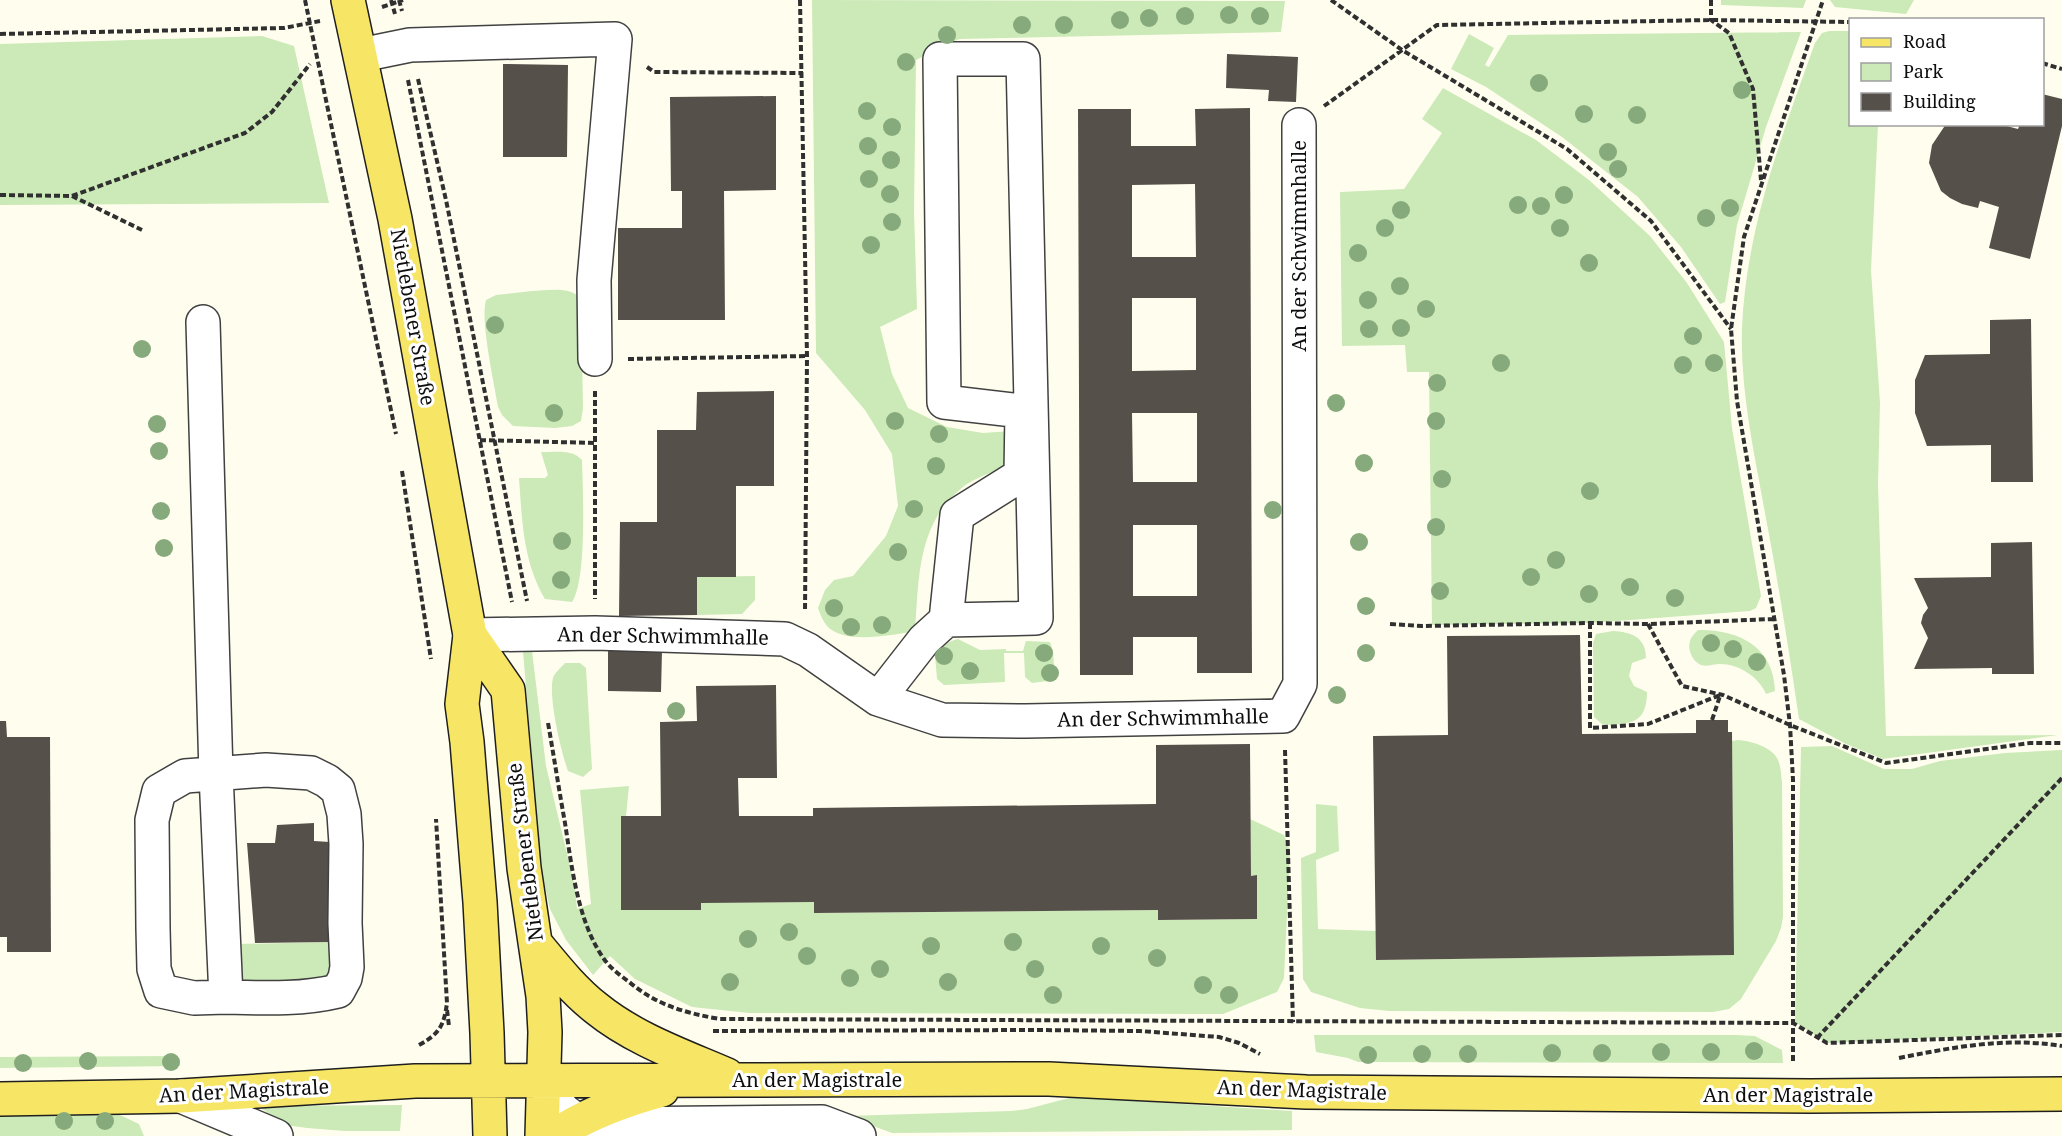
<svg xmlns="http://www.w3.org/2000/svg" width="2062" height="1136" font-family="'Noto Serif',serif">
  <rect width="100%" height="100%" fill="#fffeee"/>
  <path fill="#cce9b8" d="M812,0L1285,1L1281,32L959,39L916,60L914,211L917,309L880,327L892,374L908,408L947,427L983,433L1012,431L1013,462C999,470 972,479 963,487C917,523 919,578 915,631C892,635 844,645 827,626C823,621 820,614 818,608L825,590L834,580L853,576L886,536L898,506L892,454L865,410L816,353Z
    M1721,0H1806L1803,8L1721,5Z
    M1830,0H1914L1906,14L1835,7Z
    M1829,31H1850V124L1878,125L1871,270L1880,403L1878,484L1886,736L2058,735L1883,759L1846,744L1799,719C1789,650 1778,581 1765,513C1754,452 1740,390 1742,328C1746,229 1782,135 1815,43L1822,33Z
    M1801,32L1766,127L1737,225L1725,302L1720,304L1681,247L1638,197L1562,137L1486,87L1451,69L1469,34L1494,48L1485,65L1489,67L1508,35Z
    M262,36L294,46L329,203L0,205V44Z
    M1443,88L1536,140L1589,180L1650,236L1687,283L1724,342L1732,428L1761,596L1756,608L1750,611L1590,623L1432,625L1429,372H1407L1405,345L1342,346L1340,192L1404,189L1442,133L1422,119Z
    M532,291C547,291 572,285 581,300L583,408L581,421L572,426L555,428L513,426L502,415L498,407C494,382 480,321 486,300L496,295Z
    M541,452C555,452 573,449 582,460C583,491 587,580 572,602L545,599C523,562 522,520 519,478H545L548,475Z
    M755,576V600L742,614L697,615V577Z
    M1698,630C1737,629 1774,646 1775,691L1766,694C1759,677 1739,664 1720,664C1713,664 1708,667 1701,665C1693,662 1687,650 1690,641C1691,637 1695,633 1698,630Z
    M1613,631C1631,632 1646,637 1646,658L1632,663L1629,676L1634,686L1647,692C1647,724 1630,724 1603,725L1594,717L1593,643L1596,634Z
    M958,639L980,650L1006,649V651H1023L1026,641L1050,642L1053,651L1055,680L1032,683L1025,677L1024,653H1004L1005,682L944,685L937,679L935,655C942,647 948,641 958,639Z
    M532,651L546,766L575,887L577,909L591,904L580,790L629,786L626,816L621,817L622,910H700L701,903L814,902L815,913L1158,910V920L1257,919V876H1251L1250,819L1284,835L1290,850L1284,978L1277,992L1223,1014L749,1013L692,1007L635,979L610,956L593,975L566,940L550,909L545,887L540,851L523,652Z
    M565,663H580L586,668L592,769L583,777L568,771C561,751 548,697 553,678C555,672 561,668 565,663Z
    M1738,740C1750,741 1770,746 1777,758C1781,765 1781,775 1782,782L1783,917L1781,928L1776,941L1741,999L1729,1009L1713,1012L1389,1011L1360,1008L1311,992L1303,979L1301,858L1316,852V804L1337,806L1339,851L1316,860L1318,929L1376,931L1377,960L1734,955L1732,741Z
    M1832,746L1884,769H1912L1940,761L2005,753L2062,750V1032L1827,1043L1795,1022L1801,747Z
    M330,942L334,974L330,983L237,988V944Z
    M1314,1035H1736L1755,1036L1782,1050L1783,1063L1358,1062L1348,1058L1316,1052Z
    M176,1056L179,1058L180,1066L0,1068V1057Z
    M1073,1097L1292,1111V1130L892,1133L846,1116L1011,1111L1027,1109Z
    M402,1105L400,1131H345L307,1128L285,1125L258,1106Z
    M0,1115H120L139,1124L144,1136H0Z"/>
  <path fill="#56504a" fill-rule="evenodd" d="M1227,54L1298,57L1296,102L1268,101L1269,90L1226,88Z
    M503,64L568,65L567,157H503Z
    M2042,94L2062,99V126L2030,259L1989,248L1999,207L1980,201L1978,208L1962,204L1950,198L1941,191L1929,163L1932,145L1946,124H1999L2018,129L2020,124H2042Z
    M776,96V190L724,191L725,320H618V228H682V191H671L670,97Z
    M1250,108L1252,673H1197V637H1133V675H1080L1078,109H1131V146H1196L1195,109ZM1195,184L1196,257H1132V185ZM1132,298H1196V370L1132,371ZM1132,413H1197V482H1133ZM1133,525H1197V596H1133Z
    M2031,319L2033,482H1991V445L1927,446L1915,413V380L1925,355L1990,354V320Z
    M774,391V486H736V577H697V615L619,616L620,522H657V430H696L697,392Z
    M2032,542L2034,674H1992V668L1914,669L1928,638L1921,623L1923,615L1928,608L1914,578L1991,577V543Z
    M1580,635L1582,734L1696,733V720H1728V732H1732L1734,955L1376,960L1373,736L1448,735L1447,636Z
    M608,650L662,651L661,692L608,691Z
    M776,685L777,778H738L739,816H813V808L1156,804V745L1250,744L1251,876L1257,875V919L1158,920V910L814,913V902L701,903V910H621V816H661L660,722L697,721L696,686Z
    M0,721H6L7,737H50L51,952H7V937H0Z
    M314,823V841L330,842V942L255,943L247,843H275L277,825Z"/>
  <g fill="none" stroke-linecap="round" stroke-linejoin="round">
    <g stroke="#414141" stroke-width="36">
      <path id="minor" d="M361,55L410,45L615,39L594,280L595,359
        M203,322L216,774L226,997C263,998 301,1000 338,991L345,978L347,967L345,923L346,844L344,814L338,790L327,781L311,773L266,770L185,776L159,791L152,820L153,928L154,969L161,991L194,998L226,997
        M470,635L595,633L785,639L808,650L878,699L942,720L1026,721L1283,716L1300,684L1299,125
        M878,699L924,640L946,620L1036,618L1023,59H940L944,402L1022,411L1021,475L957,515L946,620
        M543,1081C551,1097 564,1116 582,1121C591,1123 602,1123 611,1124L822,1122L859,1136
        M181,1096L276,1136"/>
    </g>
    <g stroke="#1f1f1f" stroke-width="36">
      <path id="major" d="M348,0L395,219L470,635L462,704L467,742L480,902L487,1033L490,1136
        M470,635L508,690L524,868L543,996L545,1032L542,1136
        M536,944C555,967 573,990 596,1008C634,1039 683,1056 727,1075
        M0,1099L181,1096L415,1081L738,1080L1049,1079L1306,1092L1810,1096L2062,1094
        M554,1136C586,1114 625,1100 662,1090"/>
    </g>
    <path stroke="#303030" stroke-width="4" stroke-dasharray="6 3" stroke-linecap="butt" d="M305,0L396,434
      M391,0L395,14
      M399,0L402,11
      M800,0L807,356L805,612
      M1331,0L1402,50L1437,25L1711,20L1850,22
      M1711,0V20L1729,33L1753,89L1761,180
      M382,7L403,0
      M0,34L284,28L320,21
      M2042,63L2062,69
      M647,67L654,72L803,73
      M418,79L446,200L527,601
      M408,80L512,602
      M1324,106L1402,50L1567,149L1651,221L1731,329
      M0,195L72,196L142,230
      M72,196L245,133L272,112L310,64
      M628,359L807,356
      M595,391V599
      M480,440L594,443
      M402,471L431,659
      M1590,623V728L1648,724L1720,695
      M1390,624L1422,626L1590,623L1648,624L1774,619
      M1648,624L1682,686L1723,695L1790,725L1886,763L2030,743H2062
      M1712,720L1720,696
      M548,723C554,757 559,790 565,823C572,868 578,926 607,963C613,970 621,976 628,981C656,1005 685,1013 720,1019L1793,1023L1827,1043L2062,1035
      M1285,750L1293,1022
      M447,1010L449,1026
      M713,1031L1035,1030L1140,1031L1219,1037L1239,1043L1260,1054
      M1817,1038L2062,778
      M419,1045C439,1034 444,1026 447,1003L436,819
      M1899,1058C1954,1047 2006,1037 2062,1046
      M1793,1061V780L1790,725L1784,675L1737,401L1731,329L1744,237L1823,0"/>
    <use href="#minor" stroke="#fff" stroke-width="33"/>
    <use href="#major" stroke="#f7e566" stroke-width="33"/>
  </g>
  <g fill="#87aa7c">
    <circle cx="1229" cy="15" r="9"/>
    <circle cx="1185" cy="16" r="9"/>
    <circle cx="1260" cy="16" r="9"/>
    <circle cx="1149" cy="18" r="9"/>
    <circle cx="1120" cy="20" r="9"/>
    <circle cx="1022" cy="25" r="9"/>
    <circle cx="1064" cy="25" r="9"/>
    <circle cx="947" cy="35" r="9"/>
    <circle cx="906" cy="62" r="9"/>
    <circle cx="1539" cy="83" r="9"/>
    <circle cx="1742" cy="90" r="9"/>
    <circle cx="867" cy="111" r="9"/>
    <circle cx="1584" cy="114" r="9"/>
    <circle cx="1637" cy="115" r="9"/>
    <circle cx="892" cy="127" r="9"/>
    <circle cx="868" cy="146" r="9"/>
    <circle cx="1608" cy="152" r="9"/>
    <circle cx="891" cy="160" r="9"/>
    <circle cx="1618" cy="169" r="9"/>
    <circle cx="869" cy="179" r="9"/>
    <circle cx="890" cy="194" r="9"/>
    <circle cx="1564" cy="195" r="9"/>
    <circle cx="1518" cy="205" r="9"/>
    <circle cx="1541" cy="206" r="9"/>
    <circle cx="1730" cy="208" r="9"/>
    <circle cx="1401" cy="210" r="9"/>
    <circle cx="1706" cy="218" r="9"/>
    <circle cx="892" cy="222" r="9"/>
    <circle cx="1385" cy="228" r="9"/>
    <circle cx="1560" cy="228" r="9"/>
    <circle cx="871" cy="245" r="9"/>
    <circle cx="1358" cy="253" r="9"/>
    <circle cx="1589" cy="263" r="9"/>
    <circle cx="1400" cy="286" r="9"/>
    <circle cx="1368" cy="300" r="9"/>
    <circle cx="1426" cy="309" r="9"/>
    <circle cx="495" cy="325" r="9"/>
    <circle cx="1401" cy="328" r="9"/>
    <circle cx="1369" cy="329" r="9"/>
    <circle cx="1693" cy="336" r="9"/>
    <circle cx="142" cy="349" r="9"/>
    <circle cx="1501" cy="363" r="9"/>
    <circle cx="1714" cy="363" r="9"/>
    <circle cx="1683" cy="365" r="9"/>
    <circle cx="1437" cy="383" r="9"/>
    <circle cx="1336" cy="403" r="9"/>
    <circle cx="554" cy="413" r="9"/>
    <circle cx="895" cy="421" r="9"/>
    <circle cx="1436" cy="421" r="9"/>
    <circle cx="157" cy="424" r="9"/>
    <circle cx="939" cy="434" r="9"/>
    <circle cx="159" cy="451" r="9"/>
    <circle cx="1364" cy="463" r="9"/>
    <circle cx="936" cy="466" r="9"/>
    <circle cx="1442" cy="479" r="9"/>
    <circle cx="1590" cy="491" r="9"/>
    <circle cx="914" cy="509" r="9"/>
    <circle cx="1273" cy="510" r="9"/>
    <circle cx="161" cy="511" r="9"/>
    <circle cx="1436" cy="527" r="9"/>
    <circle cx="562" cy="541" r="9"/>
    <circle cx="1359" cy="542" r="9"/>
    <circle cx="164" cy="548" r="9"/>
    <circle cx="898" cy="552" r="9"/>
    <circle cx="1556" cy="560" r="9"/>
    <circle cx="1531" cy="577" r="9"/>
    <circle cx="561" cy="580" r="9"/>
    <circle cx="1630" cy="587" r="9"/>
    <circle cx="1440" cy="591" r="9"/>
    <circle cx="1589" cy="594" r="9"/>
    <circle cx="1675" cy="598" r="9"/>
    <circle cx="1366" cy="606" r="9"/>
    <circle cx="834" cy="608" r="9"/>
    <circle cx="882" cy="625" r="9"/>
    <circle cx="851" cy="627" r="9"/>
    <circle cx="1711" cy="643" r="9"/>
    <circle cx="1733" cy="649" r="9"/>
    <circle cx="1044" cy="653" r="9"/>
    <circle cx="1366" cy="653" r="9"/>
    <circle cx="944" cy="656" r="9"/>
    <circle cx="1757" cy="662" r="9"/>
    <circle cx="970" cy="671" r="9"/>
    <circle cx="1050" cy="673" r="9"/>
    <circle cx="1337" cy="695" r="9"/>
    <circle cx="676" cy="711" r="9"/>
    <circle cx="789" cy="932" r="9"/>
    <circle cx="748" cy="939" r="9"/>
    <circle cx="1013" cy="942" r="9"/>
    <circle cx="931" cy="946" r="9"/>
    <circle cx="1101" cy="946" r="9"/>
    <circle cx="807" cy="956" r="9"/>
    <circle cx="1157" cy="958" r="9"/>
    <circle cx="880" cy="969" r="9"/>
    <circle cx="1035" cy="969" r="9"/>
    <circle cx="850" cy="978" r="9"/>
    <circle cx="730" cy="982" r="9"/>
    <circle cx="948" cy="982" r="9"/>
    <circle cx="1203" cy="985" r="9"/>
    <circle cx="1053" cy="995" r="9"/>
    <circle cx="1229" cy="995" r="9"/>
    <circle cx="1754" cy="1051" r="9"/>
    <circle cx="1661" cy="1052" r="9"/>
    <circle cx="1711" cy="1052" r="9"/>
    <circle cx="1552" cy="1053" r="9"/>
    <circle cx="1602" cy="1053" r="9"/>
    <circle cx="1422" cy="1054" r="9"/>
    <circle cx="1468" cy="1054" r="9"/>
    <circle cx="1368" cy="1055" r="9"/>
    <circle cx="88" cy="1061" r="9"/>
    <circle cx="171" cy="1062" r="9"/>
    <circle cx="23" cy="1063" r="9"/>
    <circle cx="64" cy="1121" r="9"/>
    <circle cx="105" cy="1121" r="9"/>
  </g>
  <g text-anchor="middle" stroke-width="6" stroke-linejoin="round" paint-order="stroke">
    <g font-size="20" fill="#0e0e0e" stroke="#fff">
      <text transform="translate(1299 246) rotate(-90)" y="7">An der Schwimmhalle</text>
      <text transform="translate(413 317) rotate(80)" y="7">Nietlebener Straße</text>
      <text transform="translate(663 636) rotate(1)" y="7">An der Schwimmhalle</text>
      <text transform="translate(1163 718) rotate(-1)" y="7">An der Schwimmhalle</text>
      <text transform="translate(525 852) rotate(-97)" y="7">Nietlebener Straße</text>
      <text x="817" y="1087">An der Magistrale</text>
      <text transform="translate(1302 1090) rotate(2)" y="7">An der Magistrale</text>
      <text transform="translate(244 1091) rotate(-3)" y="7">An der Magistrale</text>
      <text x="1788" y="1102">An der Magistrale</text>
    </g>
  </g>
  <rect x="1849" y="18" width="195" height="108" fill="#ffffff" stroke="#9f9f9f" stroke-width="1.5"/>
  <rect x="1861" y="38" width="30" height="9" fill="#f7e566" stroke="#9f9f9f" stroke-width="1.5"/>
  <text x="1903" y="48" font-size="18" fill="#0e0e0e">Road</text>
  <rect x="1861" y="63" width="30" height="18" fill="#cce9b8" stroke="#9f9f9f" stroke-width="1.5"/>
  <text x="1903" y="78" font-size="18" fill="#0e0e0e">Park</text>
  <rect x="1861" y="93" width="30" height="18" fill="#56504a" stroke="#9f9f9f" stroke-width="1.5"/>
  <text x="1903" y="108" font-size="18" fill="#0e0e0e">Building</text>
</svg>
